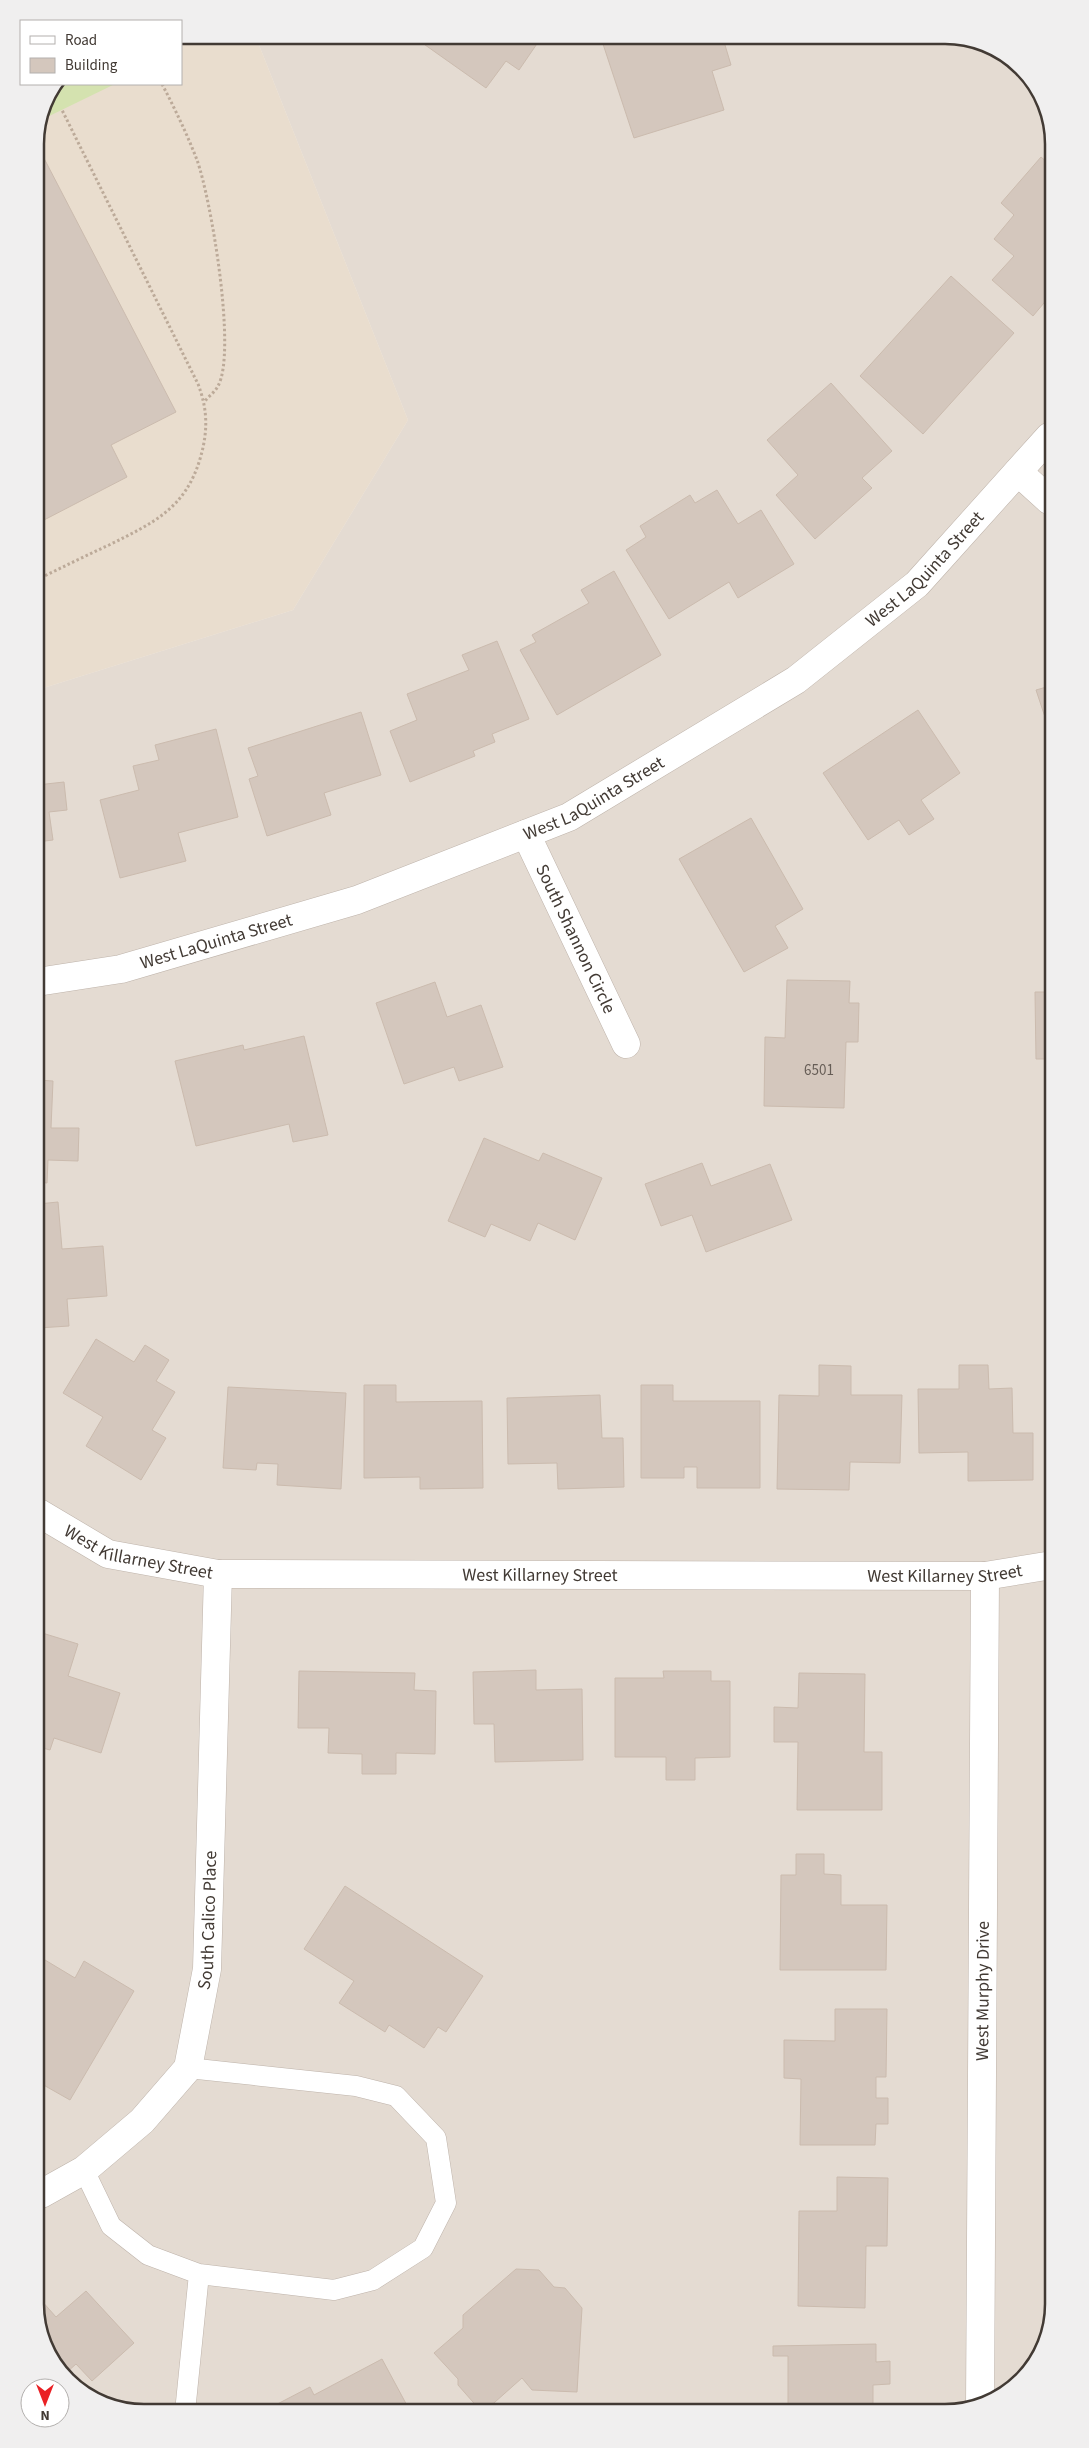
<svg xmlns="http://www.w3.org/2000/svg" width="1089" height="2448" font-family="'Source Sans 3',sans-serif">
  <rect width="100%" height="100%" fill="#f0eae4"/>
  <path fill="#e4dbd2" d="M255,35H953L1012,58L1048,109L1054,2304L1032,2370L980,2407L136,2413L78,2391L41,2339L37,690L293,610L408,420Z"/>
  <path fill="#e9ddce" d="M181,35H255L408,420L293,610L37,690L35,137L43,102L56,84H181Z"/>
  <path fill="#d4e2af" d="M56,84H115L39,121L43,102Z"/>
  <path fill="#d4c7bd" stroke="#cbbbae" d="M411,35H543L519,70L506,61L486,88Z
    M617,35H722L731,65L712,71L724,110L634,138L603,44L618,39Z
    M35,141L176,412L111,445L127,477L44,520L36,504Z
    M1041,157L1048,163L1049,297L1033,316L992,280L1014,256L994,239L1014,215L1001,203Z
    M951,276L1014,333L923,434L860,376Z
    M831,383L892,451L862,478L872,488L815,539L776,495L798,475L767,440Z
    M717,490L738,524L761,510L794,564L738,598L729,582L669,619L626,550L646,537L640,526L690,495L695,503Z
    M614,571L661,655L557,715L520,650L536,642L532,635L589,603L581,590Z
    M497,641L529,719L492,734L495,742L473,751L475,756L410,782L390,731L417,720L407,694L469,670L462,655Z
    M1050,686V732L1036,690Z
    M918,710L960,773L921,800L934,819L909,835L899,820L868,840L823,773Z
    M361,712L381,775L324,793L331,815L267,836L249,779L258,776L248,748Z
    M216,729L238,817L178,833L186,861L120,878L100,800L139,790L133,766L159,760L155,745Z
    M64,782L67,810L49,812L53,840L37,842V785Z
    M751,818L803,909L775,926L788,948L744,972L679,859Z
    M787,980L850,981L849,1003H859L858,1042H846L844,1108L764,1106L765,1037L785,1038Z
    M435,982L447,1017L481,1005L503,1067L459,1081L454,1067L404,1084L376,1003Z
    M1035,992H1050L1051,1082H1046V1059H1036Z
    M304,1036L328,1135L293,1142L289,1124L196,1146L175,1061L243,1045L244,1050Z
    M38,1080L53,1081L51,1128H79L78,1161L48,1160L47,1183L38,1182Z
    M484,1138L539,1161L543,1153L602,1178L575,1240L538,1223L530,1241L491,1224L485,1237L448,1221Z
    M702,1163L711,1186L770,1164L792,1220L706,1252L692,1215L661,1226L645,1184Z
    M58,1202L62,1249L103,1246L107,1296L67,1299L69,1326L38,1328V1204Z
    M96,1339L134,1362L145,1345L169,1360L156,1381L175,1392L152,1430L166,1438L141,1480L86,1446L103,1417L63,1393Z
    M819,1365L851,1366V1395H902L900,1463L850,1462L849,1490L777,1489L779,1395L819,1396Z
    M959,1365H988L989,1389L1012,1388L1013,1433H1033V1480L968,1481V1452L919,1453L918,1389H959Z
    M364,1385H396V1402L482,1401L483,1488L420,1489V1477L364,1478Z
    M641,1385H673V1401H760V1488H697V1467H684V1478H641Z
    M228,1387L346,1393L341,1489L277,1485L278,1464L257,1463L256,1470L223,1468Z
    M600,1395L602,1438H623L624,1487L558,1489L557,1463L508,1464L507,1398Z
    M39,1632L78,1644L68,1676L120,1693L101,1753L54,1738L50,1750L39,1747Z
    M536,1670V1690L582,1689L583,1760L495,1762L494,1724H474L473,1672Z
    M299,1671L415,1673L414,1690L436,1691L435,1754L396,1753V1774H362V1754L328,1753L329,1728H298Z
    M663,1671H711V1681H730V1757L695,1758V1780H666V1757H615V1678H664Z
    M799,1673L865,1674L864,1752H882V1810H797L798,1742H774V1707L798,1708Z
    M796,1854H824V1874L841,1875V1905H887L886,1970H780L781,1875H796Z
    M345,1886L483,1976L446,2032L438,2027L424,2048L389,2025L385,2032L339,2003L354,1981L304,1949Z
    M40,1957L75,1978L84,1961L134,1991L70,2100L40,2083Z
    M835,2009H887L886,2077H876V2098H888V2124H876L875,2145H800L801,2079L784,2078V2040L835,2041Z
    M837,2177L888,2178L887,2246H866L865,2308L798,2306L799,2211H837Z
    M516,2269L539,2270L554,2287L565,2288L582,2308L577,2392L532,2390L522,2378L486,2410H480L458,2385V2379L434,2353L463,2328V2315Z
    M86,2291L134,2343L92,2381L76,2364L66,2373L41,2339V2300L56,2317Z
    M876,2344V2362L890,2361V2384L873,2385V2408H788V2356H773V2346Z
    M382,2359L410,2411L262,2412L310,2387L314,2395Z"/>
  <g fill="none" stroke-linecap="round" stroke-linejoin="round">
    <g stroke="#beb3aa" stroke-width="21">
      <path id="lane" d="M84,2170L111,2226L148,2255L199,2274L334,2290L373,2280L423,2248L446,2203L436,2138L396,2096L356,2086L188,2068
        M185,2412L199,2274"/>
    </g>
    <g stroke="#beb3aa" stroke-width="29">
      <g id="street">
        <path d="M1018,472L1049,500"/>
        <path id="s1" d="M526,834L626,1044"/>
        <path id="s2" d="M37,982L121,969L357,900L569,817L796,680L917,584L1049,437"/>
        <path id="s3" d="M39,1513L108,1554L218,1574L985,1576L1052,1565"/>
        <path id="s4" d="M41,2194L84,2170L142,2121L188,2068L207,1969L218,1574"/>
        <path id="s5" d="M980,2407L985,1576"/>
      </g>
    </g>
    <path stroke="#bcaa99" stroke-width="3" stroke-dasharray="2.5 2.5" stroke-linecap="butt" d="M162,84C175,109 187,134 197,160C211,199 237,352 218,386C215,392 209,396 205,401
      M36,580C61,568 85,556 109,545C153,523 185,509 200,459C208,432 208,410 198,384L62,110"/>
    <use href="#lane" stroke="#fff" stroke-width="20"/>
    <use href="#street" stroke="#fff" stroke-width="28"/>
  </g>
  <g text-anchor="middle" stroke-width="5" stroke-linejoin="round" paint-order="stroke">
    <g font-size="15" fill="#665d56">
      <text x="819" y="1075">6501</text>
    </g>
    <g font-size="18" fill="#423a34" stroke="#fff">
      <text dy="6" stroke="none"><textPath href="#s2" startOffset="994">West LaQuinta Street</textPath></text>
      <text dy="6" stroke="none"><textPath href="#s2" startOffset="589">West LaQuinta Street</textPath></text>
      <text dy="6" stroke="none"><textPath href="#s1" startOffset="116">South Shannon Circle</textPath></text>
      <text dy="6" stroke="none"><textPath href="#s2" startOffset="184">West LaQuinta Street</textPath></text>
      <text dy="6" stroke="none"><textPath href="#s3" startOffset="109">West Killarney Street</textPath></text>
      <text dy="6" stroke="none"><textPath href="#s3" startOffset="919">West Killarney Street</textPath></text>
      <text dy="6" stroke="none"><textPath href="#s3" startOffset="514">West Killarney Street</textPath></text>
      <text dy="6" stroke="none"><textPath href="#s4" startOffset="345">South Calico Place</textPath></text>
      <text dy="6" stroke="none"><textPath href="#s5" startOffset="416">West Murphy Drive</textPath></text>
    </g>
  </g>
  <path d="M0 0H1089V2448H0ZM144 44H945A100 100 0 0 1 1045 144V2304A100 100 0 0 1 945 2404H144A100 100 0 0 1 44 2304V144A100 100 0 0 1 144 44Z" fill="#f0efef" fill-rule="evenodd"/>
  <path fill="none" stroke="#423a34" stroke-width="2.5" d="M144 44H945A100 100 0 0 1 1045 144V2304A100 100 0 0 1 945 2404H144A100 100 0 0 1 44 2304V144A100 100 0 0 1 144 44Z"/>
  <rect x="20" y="20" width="162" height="65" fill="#ffffff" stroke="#b3b0ae"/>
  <rect x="30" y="36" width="25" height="8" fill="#ffffff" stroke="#b3b0ae"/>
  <text x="65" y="45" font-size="15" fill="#423a34">Road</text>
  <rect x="30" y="58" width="25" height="15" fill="#d4c7bd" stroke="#b3b0ae"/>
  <text x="65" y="70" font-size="15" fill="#423a34">Building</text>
  <g transform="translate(45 2403) rotate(180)"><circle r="24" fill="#ffffff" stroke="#b3b0ae"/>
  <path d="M0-4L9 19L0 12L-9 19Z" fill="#ea2125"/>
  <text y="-8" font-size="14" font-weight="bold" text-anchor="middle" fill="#423a34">N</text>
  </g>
</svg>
